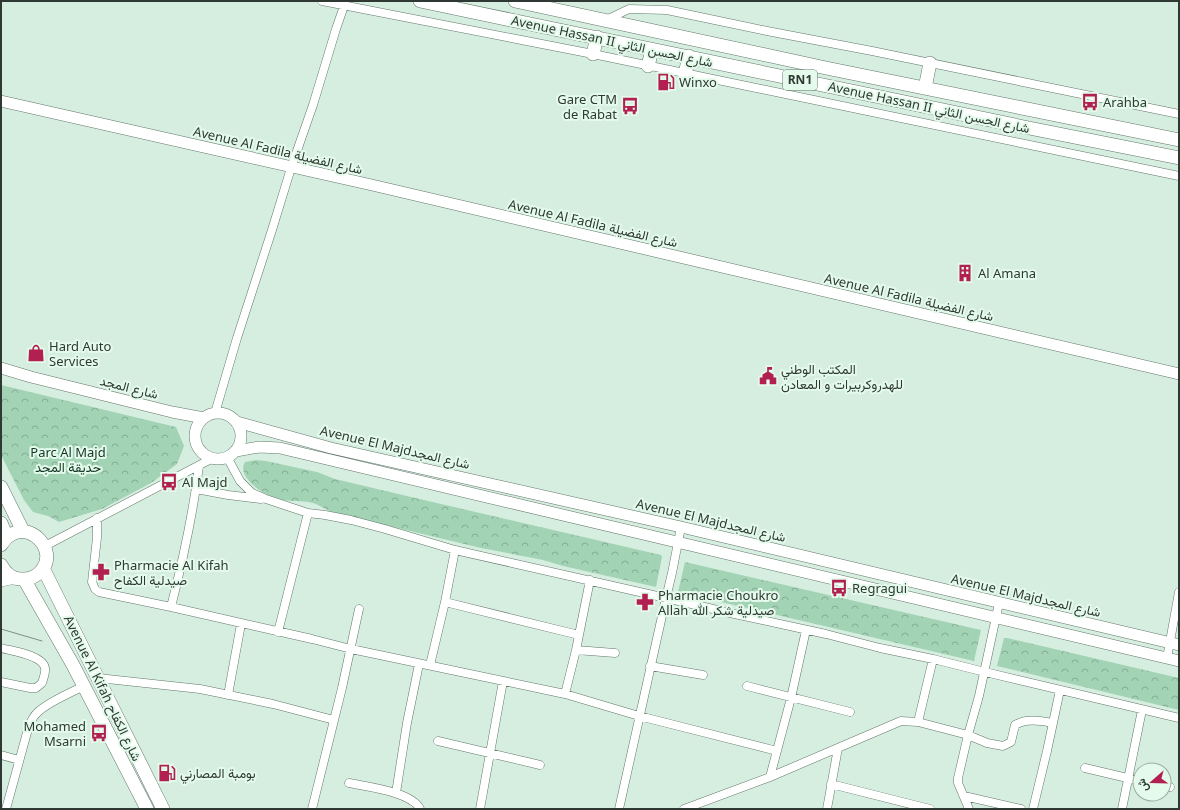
<svg xmlns="http://www.w3.org/2000/svg" width="1180" height="810" font-family="'Noto Sans',Vazirmatn,sans-serif">
  <defs>
    <pattern id="forest-crowns" width="20" height="18" patternUnits="userSpaceOnUse"><rect width="20" height="18" fill="#a3d3b5"/><path d="M2 6a3 3 0 1 1 6 0M12 15a3 3 0 1 1 6 0" fill="none" stroke="#85ac94"/></pattern>
  </defs>
  <rect width="100%" height="100%" fill="#d6eedf"/>
  <path fill="url(#forest-crowns)" d="M1,385L176,427L184,446L177,464L151,483L102,509L59,522L48,516L33,512L24,500L1,455Z
    M256,460L266,461L317,472L335,479L411,497L661,555L662,557L656,587L563,566L543,560L481,548L331,512C324,508 316,503 308,502C303,501 298,501 292,501C276,500 255,491 246,477C243,472 242,467 245,462Z
    M685,562L981,630L974,661L678,592Z
    M1004,638H1007L1179,678V710L997,666Z"/>
  <g fill="none" stroke-linecap="round" stroke-linejoin="round">
    <g stroke="#62776a" stroke-width="9">
      <path id="street" d="M322,1L593,54L1179,176
        M606,20L629,9L667,10L767,31L872,51L1179,114
        M215,413L237,338L272,230L291,168L313,105L336,29L344,6
        M227,457L240,481L252,493L266,499L308,513L325,515L351,520L385,529L455,550L666,598L730,613L826,634L880,648L933,659L985,672L1179,718
        M196,489L228,495L261,499
        M97,518V538L92,582L95,589L99,592L171,607L312,639L351,649L565,694L639,716L777,751
        M45,546L213,458
        M445,602L579,635
        M171,607C183,560 193,514 199,466
        M278,632L308,513
        M1,648C12,651 43,655 45,668C46,673 43,679 42,683L36,688H30L1,682
        M576,650L615,653
        M1167,658L1179,592
        M430,665L445,602L455,550
        M650,666L703,675
        M98,678L200,689L273,704L334,720
        M747,686L850,712
        M565,694L576,650L590,580
        M228,695L241,624
        M918,722L933,659
        M438,741L540,765
        M1,755L19,760
        M1085,768L1140,781
        M770,777L791,698L806,630
        M349,783C368,787 412,792 420,809
        M831,784L930,809
        M1164,786L1170,787
        M396,793L407,723L419,664
        M964,796L1021,809
        M6,809L28,729C30,724 32,717 37,713C46,703 72,692 84,686
        M312,809L342,688L359,609
        M480,809L503,681
        M619,809L666,598L672,573L681,527
        M684,809L770,777L901,721L918,722L968,735L987,743L1003,746L1011,742L1015,725C1027,718 1041,721 1053,723
        M827,809L838,748
        M969,809L958,783V778L968,735L979,696L999,603
        M1033,809L1047,751L1060,690
        M1122,809L1142,710"/>
    </g>
    <g stroke="#62776a" stroke-width="12">
      <path id="secondary" d="M1,101L372,185L1179,374
        M1,368L31,377L172,412L204,418
        M195 436a23 23 0 1 1 46 0a23 23 0 1 1-46 0Z
        M237,422L331,448L681,527L1179,645
        M236,451L259,447L280,448L1179,661
        M1,581L15,578"/>
    </g>
    <g stroke="#62776a" stroke-width="14">
      <path id="primary" d="M420,1L1024,127L1179,158
        M515,1L826,68L1179,140
        M593,54L597,37
        M648,66L652,50
        M685,74L689,56
        M925,88L930,63
        M1,487L23,531
        M1,523L7,537
        M1,545C3,542 6,538 9,536C30,520 58,550 42,570C37,576 30,579 23,579C13,580 5,573 1,565
        M43,568C83,648 123,729 163,809
        M24,579L73,665L147,809"/>
    </g>
    <use href="#street" stroke="#fff" stroke-width="8"/>
    <use href="#secondary" stroke="#fff" stroke-width="11"/>
    <use href="#primary" stroke="#fff" stroke-width="13"/>
    <path stroke="#7f8f85" stroke-width="1" d="M1,629L42,641"/>
  </g>
  <defs>
    <g id="fuel-bare" transform="scale(1.38)"><path d="M-5.5-6h7V0h2V4h1.3V-2.5L3-4.5l.8-.8L6-3V5H2.5V1h-1V6h-7ZM-4.2-4.7v3.2H.2V-4.7Z" fill="#b12050" stroke="#e4fbec" stroke-width="2.5" paint-order="stroke"/></g>
    <g id="bus-bare" transform="scale(1.38)"><path d="M-5-6H5V4H4V6H2V4H-2V6H-4V4H-5ZM-3.5-4V0h7V-4ZM-3.5 1.2v1.5H-2V1.2ZM2 1.2v1.5H3.5V1.2Z" fill="#b12050" stroke="#e4fbec" stroke-width="2.5" paint-order="stroke"/></g>
    <g id="building-bare" transform="scale(1.38)"><path d="M-4-6H4V6H1V3H-1V6H-4ZM-2.5-4.3h1.7v1.8h-1.7ZM.8-4.3h1.7v1.8H.8ZM-2.5-1h1.7V.8h-1.7ZM.8-1h1.7V.8H.8Z" fill="#b12050" stroke="#e4fbec" stroke-width="2.5" paint-order="stroke"/></g>
    <g id="shop-bare" transform="scale(1.38)"><path d="M-5-2.5h2.3a2.7 3.5 0 0 1 5.4 0H5L5.5 6h-11ZM-1.5-2.5h3a1.5 2.3 0 0 0-3 0Z" fill="#b12050" stroke="#e4fbec" stroke-width="2.5" paint-order="stroke"/></g>
    <g id="civic-bare" transform="scale(1.38)"><path d="M-.6-6.5H3V-4.5H.6V-3L4-1V1h2V6H-6V1h2V-1L-.6-3ZM-1.2 2.5V6h2.4V2.5Z" fill="#b12050" stroke="#e4fbec" stroke-width="2.5" paint-order="stroke"/></g>
    <g id="pharmacy-bare" transform="scale(1.38)"><path d="M-2-6h4v4h4v4h-4v4h-4v-4h-4v-4h4Z" fill="#b12050" stroke="#e4fbec" stroke-width="2.5" paint-order="stroke"/></g>
  </defs>
  <g fill-rule="evenodd">
    <use href="#fuel-bare" x="666" y="82"/>
    <use href="#bus-bare" x="1090" y="102"/>
    <use href="#bus-bare" x="630" y="106"/>
    <use href="#building-bare" x="965" y="273"/>
    <use href="#shop-bare" x="36" y="353"/>
    <use href="#civic-bare" x="768" y="376"/>
    <use href="#bus-bare" x="169" y="482"/>
    <use href="#pharmacy-bare" x="101" y="572"/>
    <use href="#bus-bare" x="839" y="588"/>
    <use href="#pharmacy-bare" x="645" y="602"/>
    <use href="#bus-bare" x="99" y="733"/>
    <use href="#fuel-bare" x="167" y="773"/>
  </g>
  <g text-anchor="middle" stroke-width="4" stroke-linejoin="round" paint-order="stroke">
    <rect fill="#e4fbec" stroke="#65726a" stroke-width="1" x="783" y="70" width="34" height="20" rx="3"/>
    <g font-size="12" font-weight="bold" fill="#2f3832">
      <text x="800" y="84">RN1</text>
    </g>
    <g font-size="13" fill="#2f3832" stroke="#e4fbec">
      <text transform="translate(612 41) rotate(12)" y="5">Avenue Hassan II شارع الحسن الثاني</text>
      <text transform="translate(929 107) rotate(12)" y="5">Avenue Hassan II شارع الحسن الثاني</text>
      <text transform="translate(278 150) rotate(13)" y="5">Avenue Al Fadila شارع الفضيلة</text>
      <text transform="translate(593 223) rotate(13)" y="5">Avenue Al Fadila شارع الفضيلة</text>
      <text transform="translate(909 297) rotate(13)" y="5">Avenue Al Fadila شارع الفضيلة</text>
      <text transform="translate(129 387) rotate(14)" y="5">شارع المجد</text>
      <text transform="translate(395 447) rotate(13)" y="5">Avenue El Majdشارع المجد</text>
      <text transform="translate(711 520) rotate(13)" y="5">Avenue El Majdشارع المجد</text>
      <text transform="translate(1026 595) rotate(13)" y="5">Avenue El Majdشارع المجد</text>
      <text transform="translate(103 688) rotate(64)" y="5">Avenue Al Kifah شارع الكفاح</text>
    </g>
    <g font-size="13" fill="#2f3832" stroke="#e4fbec" text-anchor="start">
      <text x="679" y="87">Winxo</text>
      <text x="617" y="104" text-anchor="end">Gare CTM<tspan x="617" dy="15">de Rabat</tspan></text>
      <text x="1103" y="107">Arahba</text>
      <text x="978" y="278">Al Amana</text>
      <text x="49" y="351">Hard Auto<tspan x="49" dy="15">Services</tspan></text>
      <text x="781" y="374">المكتب الوطني<tspan x="781" dy="15">للهدروكربيرات و المعادن</tspan></text>
      <text x="182" y="487">Al Majd</text>
      <text x="114" y="570">Pharmacie Al Kifah<tspan x="114" dy="15">صيدلية الكفاح</tspan></text>
      <text x="852" y="593">Regragui</text>
      <text x="658" y="600">Pharmacie Choukro<tspan x="658" dy="15">Allah صيدلية شكر الله</tspan></text>
      <text x="86" y="731" text-anchor="end">Mohamed<tspan x="86" dy="15">Msarni</tspan></text>
      <text x="180" y="778">بومبة المصارني</text>
    </g>
    <g font-size="13" fill="#153524" stroke="#e4fbec">
      <text x="68" y="457">Parc Al Majd<tspan x="68" dy="15">حديقة المجد</tspan></text>
    </g>
  </g>
  <rect width="1180" height="810" fill="none" stroke="#2f3832" stroke-width="4"/>
  <g transform="translate(1152 782) rotate(250)"><circle r="19" fill="#e4fbec" stroke="#9cada2"/>
  <path d="M0-3L7 15L0 10L-7 15Z" fill="#b12050"/>
  <text y="-6" font-size="11" font-weight="bold" text-anchor="middle" fill="#2f3832">ش</text>
  </g>
</svg>
